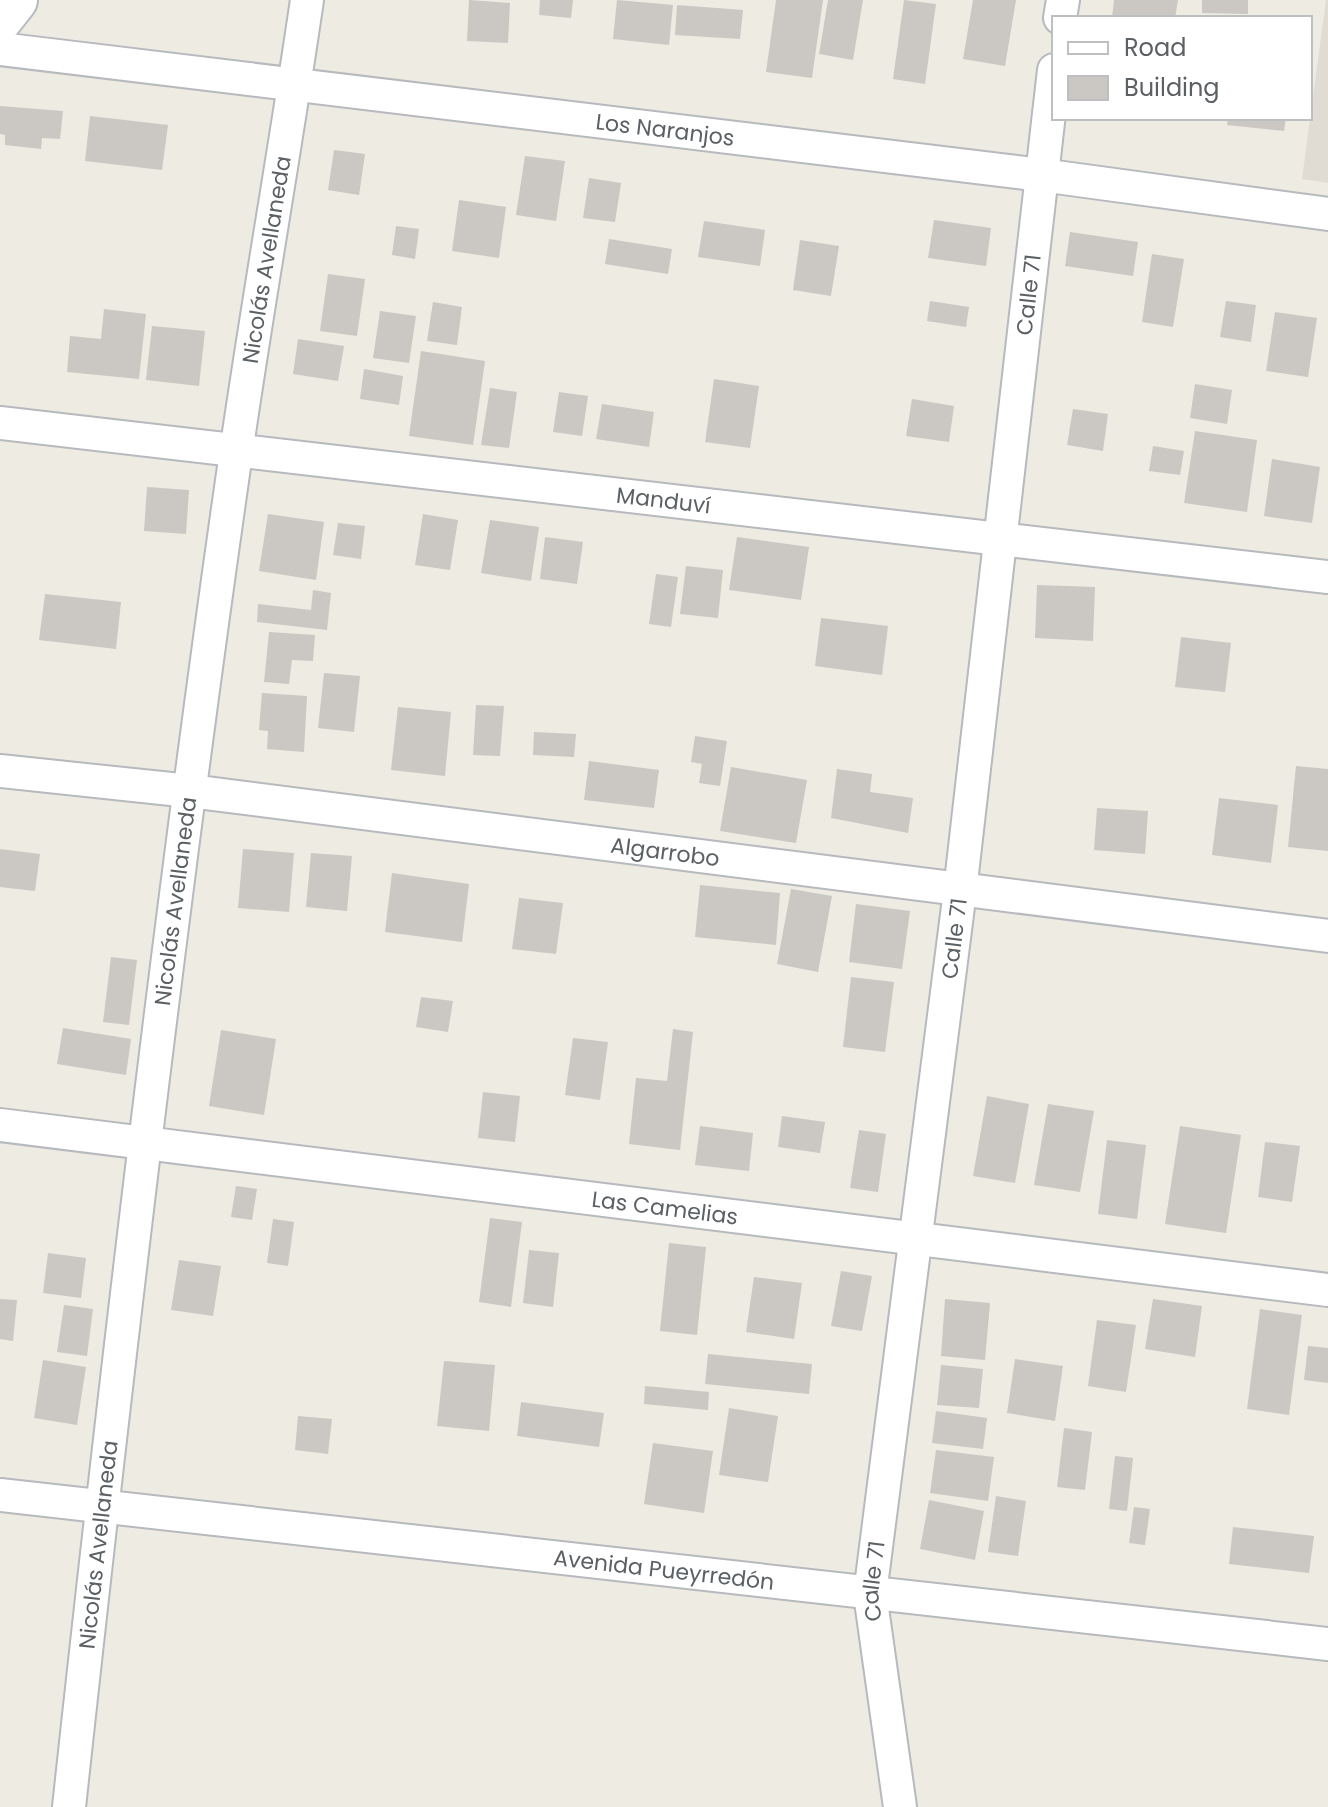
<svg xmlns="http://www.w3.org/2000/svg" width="1328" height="1807" font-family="Poppins,sans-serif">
  <rect width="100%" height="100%" fill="#eeebe3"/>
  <path fill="#e0dcd4" d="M1326,0H1328V183L1302,179Z"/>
  <path fill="#cbc7c2" d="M469,0L510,3L508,43L467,41Z
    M540,0H573L571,18L539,15Z
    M617,0L673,5L669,45L613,39Z
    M776,0H823L812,78L766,72Z
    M828,0H863L853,60L819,54Z
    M904,0L936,4L925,84L893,79Z
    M973,0H1016L1005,66L963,59Z
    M1114,0H1178L1175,18H1112Z
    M1202,0H1248V14L1202,13Z
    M677,5L743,10L740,39L675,35Z
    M0,106L63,111L60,139L42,138L41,149L5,145V135L0,134Z
    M90,116L168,125L162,170L85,161Z
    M1228,118H1286L1284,131L1227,125Z
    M334,150L365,154L359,195L328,190Z
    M525,156L565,161L556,221L516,215Z
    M589,178L621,183L615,222L583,218Z
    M459,200L506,207L499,258L452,251Z
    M934,220L991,228L986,266L928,258Z
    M704,221L765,230L760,266L698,257Z
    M396,226L419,229L415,259L392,255Z
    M1070,232L1138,242L1133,276L1065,266Z
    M609,239L672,249L668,274L605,264Z
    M800,240L839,246L831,296L793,290Z
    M1152,254L1184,259L1173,327L1142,322Z
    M328,274L365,279L357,336L320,331Z
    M930,301L969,307L966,327L927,321Z
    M1226,301L1256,305L1251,342L1220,337Z
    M433,302L462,307L457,345L427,341Z
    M104,309L146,314L139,379L67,372L70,336L101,339Z
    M380,311L416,316L409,363L373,358Z
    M1275,312L1317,318L1308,377L1266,371Z
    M152,326L205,331L199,386L146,380Z
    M298,339L344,346L338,381L293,374Z
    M421,351L485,361L473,445L409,436Z
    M364,369L403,376L399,405L360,399Z
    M714,379L759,386L750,448L705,442Z
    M1195,384L1232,390L1227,424L1190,418Z
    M490,388L517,392L509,448L481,445Z
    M559,392L588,396L582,436L553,432Z
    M912,399L954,406L949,442L906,436Z
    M602,404L654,412L649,447L596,439Z
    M1073,409L1108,414L1103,451L1067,445Z
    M1195,431L1257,440L1247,512L1184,503Z
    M1153,446L1184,451L1180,475L1149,471Z
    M1272,459L1320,467L1312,523L1264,516Z
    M147,487L189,490L186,534L144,531Z
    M268,514L324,522L316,580L259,571Z
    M423,514L458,520L450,570L415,565Z
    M490,520L539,527L531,581L481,573Z
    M338,523L365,526L361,559L333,555Z
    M545,537L583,542L577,584L540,579Z
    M737,537L809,547L801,600L729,590Z
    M686,566L723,570L718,618L680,614Z
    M656,574L678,577L671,627L649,624Z
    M1037,585L1095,587L1093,641L1035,638Z
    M313,590L331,593L327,630L257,622L258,604L311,610Z
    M45,594L121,602L116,649L39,640Z
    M821,618L888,626L882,675L815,666Z
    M269,632L315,635L313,661L292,660L289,684L264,682Z
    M1181,637L1231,643L1225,692L1175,687Z
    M324,673L360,676L354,732L318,728Z
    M262,693L307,696L304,752L267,749L268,731L259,730Z
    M476,705L504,706L500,756L473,755Z
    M398,707L451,712L445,776L391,770Z
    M534,732L576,734L574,757L533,755Z
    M695,736L727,741L720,786L699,783L702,764L691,762Z
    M589,761L659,770L654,808L584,800Z
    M1296,766L1328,769V851L1288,847Z
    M731,767L807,780L796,843L720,831Z
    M837,769L872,774L870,792L913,798L908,833L831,818Z
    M1219,798L1278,805L1271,863L1212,855Z
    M1097,808L1148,811L1145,854L1094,850Z
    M0,849L40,854L35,891L0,887Z
    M243,849L294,853L289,912L238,908Z
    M311,853L352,856L347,911L306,907Z
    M392,873L469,884L462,942L385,932Z
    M700,885L780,893L776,945L695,937Z
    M791,889L832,896L818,972L777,964Z
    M519,898L563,903L556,954L512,949Z
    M856,904L910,911L902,969L849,962Z
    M111,957L137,960L129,1025L103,1022Z
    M851,977L894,982L885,1052L843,1047Z
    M421,997L453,1001L448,1032L416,1027Z
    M63,1028L131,1039L126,1075L57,1064Z
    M673,1029L693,1032L680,1150L629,1144L636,1078L667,1081Z
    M221,1030L276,1039L264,1115L209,1106Z
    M573,1038L608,1042L600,1100L565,1095Z
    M483,1092L520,1096L515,1142L478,1138Z
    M987,1096L1029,1104L1015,1183L973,1176Z
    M1048,1104L1094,1111L1080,1192L1034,1185Z
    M782,1116L825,1122L820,1153L778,1147Z
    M700,1126L753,1133L749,1171L695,1165Z
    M1180,1126L1241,1135L1226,1233L1165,1224Z
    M859,1130L886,1134L878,1192L850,1188Z
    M1107,1140L1146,1145L1137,1219L1098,1214Z
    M1265,1142L1300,1146L1292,1202L1258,1197Z
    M236,1186L257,1189L252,1220L231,1217Z
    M490,1218L522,1222L511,1307L479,1302Z
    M273,1219L294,1222L288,1266L267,1263Z
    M669,1243L706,1247L697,1335L660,1331Z
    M529,1250L559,1253L553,1307L523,1303Z
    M48,1253L86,1258L81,1298L43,1293Z
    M179,1260L221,1266L213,1316L171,1310Z
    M841,1271L872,1276L862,1331L831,1326Z
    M754,1277L802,1283L794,1339L746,1332Z
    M0,1299L17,1300L13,1341L0,1339Z
    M945,1299L990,1303L985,1360L941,1356Z
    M1153,1299L1202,1306L1195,1357L1145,1349Z
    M64,1305L93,1309L87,1356L57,1352Z
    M1260,1309L1302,1315L1289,1415L1247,1409Z
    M1097,1320L1136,1325L1126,1392L1088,1386Z
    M1308,1346L1328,1348V1383L1304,1380Z
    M708,1354L812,1364L809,1394L705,1384Z
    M1015,1359L1063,1366L1055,1421L1007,1413Z
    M43,1360L86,1367L77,1425L34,1418Z
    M444,1361L495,1365L489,1431L437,1426Z
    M941,1365L983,1369L979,1408L937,1405Z
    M645,1386L709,1392L708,1410L644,1404Z
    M521,1402L604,1413L599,1447L517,1436Z
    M729,1408L778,1416L768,1482L719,1475Z
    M936,1411L987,1418L983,1449L932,1443Z
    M298,1416L332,1419L328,1454L295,1450Z
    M1064,1428L1092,1432L1085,1490L1057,1487Z
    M653,1443L713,1451L704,1513L644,1504Z
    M936,1450L994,1457L988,1501L930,1493Z
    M1115,1456L1133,1458L1127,1511L1109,1509Z
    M996,1496L1026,1501L1018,1556L988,1552Z
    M929,1500L984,1511L975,1560L920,1549Z
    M1134,1507L1150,1509L1145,1545L1129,1543Z
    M1233,1527L1314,1536L1309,1573L1229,1564Z"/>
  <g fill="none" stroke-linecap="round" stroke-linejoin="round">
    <g stroke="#b6b9bd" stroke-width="36">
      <g id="minor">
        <path d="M1060,18L1063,0"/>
        <path id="s1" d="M0,49L1041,175L1328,214"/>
        <path id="s2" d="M0,423L1328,577"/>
        <path id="s3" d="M0,771L190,791L1328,936"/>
        <path id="s4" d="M0,1125L1328,1290"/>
        <path id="s5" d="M0,1495L1328,1644"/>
        <path id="s6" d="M69,1807C118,1355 171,903 236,453C258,301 285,151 307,0"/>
        <path id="s7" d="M900,1807L870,1594L960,891L1054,70"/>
      </g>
    </g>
    <g stroke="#b4b9bd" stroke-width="48">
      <path id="secondary" d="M0,19L15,0"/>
    </g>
    <use href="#minor" stroke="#fff" stroke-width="32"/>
    <use href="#secondary" stroke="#fff" stroke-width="44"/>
  </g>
  <g text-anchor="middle" stroke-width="7" stroke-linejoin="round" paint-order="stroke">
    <g font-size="22" fill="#5b6064" stroke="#fff">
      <text dy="8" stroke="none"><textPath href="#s1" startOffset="670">Los Naranjos</textPath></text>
      <text dy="8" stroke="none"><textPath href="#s6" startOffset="1560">Nicolás Avellaneda</textPath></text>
      <text dy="8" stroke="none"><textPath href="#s7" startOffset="1524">Calle 71</textPath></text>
      <text dy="8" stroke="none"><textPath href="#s2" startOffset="668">Manduví</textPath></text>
      <text dy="8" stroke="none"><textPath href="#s3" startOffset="670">Algarrobo</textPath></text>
      <text dy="8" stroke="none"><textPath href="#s6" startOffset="912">Nicolás Avellaneda</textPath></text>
      <text dy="8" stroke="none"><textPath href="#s7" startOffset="876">Calle 71</textPath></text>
      <text dy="8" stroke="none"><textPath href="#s4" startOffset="670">Las Camelias</textPath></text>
      <text dy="8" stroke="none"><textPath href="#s6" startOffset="264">Nicolás Avellaneda</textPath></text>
      <text dy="8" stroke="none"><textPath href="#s5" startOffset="668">Avenida Pueyrredón</textPath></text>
      <text dy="8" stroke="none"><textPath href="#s7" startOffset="228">Calle 71</textPath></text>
    </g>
  </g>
  <rect x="1052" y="16" width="260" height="104" fill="#ffffff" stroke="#bdbfc1" stroke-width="2"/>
  <rect x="1068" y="42" width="40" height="12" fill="#ffffff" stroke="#bdbfc1" stroke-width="2"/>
  <text x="1124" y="56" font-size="24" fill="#5b6064">Road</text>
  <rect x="1068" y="76" width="40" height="24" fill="#cbc7c2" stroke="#bdbfc1" stroke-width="2"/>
  <text x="1124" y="96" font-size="24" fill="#5b6064">Building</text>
</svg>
